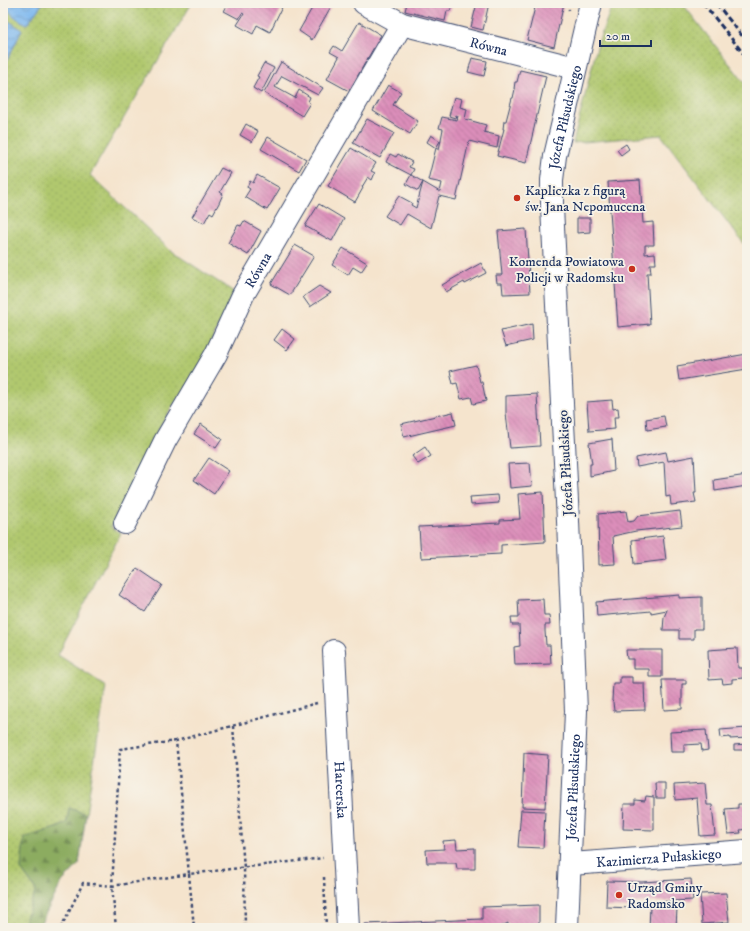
<svg xmlns="http://www.w3.org/2000/svg" width="750" height="931" font-family="'IM FELL DW Pica',serif">
  <defs>
    <pattern id="grass-dots" width="8" height="8" patternUnits="userSpaceOnUse"><rect width="8" height="8" fill="#b0c86e"/><path d="M2 2h.1M6 6h.1" fill="none" stroke="#97ac62" stroke-width="1.8" stroke-linecap="round"/></pattern>
    <pattern id="forest-firs" width="22" height="20" patternUnits="userSpaceOnUse"><rect width="22" height="20" fill="#8cac61"/><path d="M5 1l3.5 6h-7zM16 11l3.5 6h-7z" fill="#728c53"/></pattern>
    <pattern id="water-waves" width="16" height="10" patternUnits="userSpaceOnUse"><rect width="16" height="10" fill="#7db8ef"/><path d="M0 5q4-4 8 0t8 0" fill="none" stroke="#6696c5"/></pattern>
    <pattern id="building-back-hatch" width="6" height="6" patternUnits="userSpaceOnUse"><rect width="6" height="6" fill="#dc8eba"/><path d="M-1 5l2 2M0 0l6 6M5-1l2 2" fill="none" stroke="#b2749a"/></pattern>
  </defs>
  <rect width="100%" height="100%" fill="#f7f3e8"/>
  <filter id="ink" filterUnits="userSpaceOnUse"><feTurbulence type="fractalNoise" baseFrequency=".025" numOctaves="2"/><feDisplacementMap in="SourceGraphic" scale="8" xChannelSelector="R" yChannelSelector="G"/><feConvolveMatrix kernelMatrix="1 2 1 2 8 2 1 2 1" color-interpolation-filters="sRGB"/></filter>
  <filter id="wash" filterUnits="userSpaceOnUse"><feTurbulence type="fractalNoise" baseFrequency=".012" numOctaves="4" result="noise"/><feDisplacementMap in="SourceGraphic" scale="16" xChannelSelector="R" yChannelSelector="G"/><feGaussianBlur stdDeviation="0.9" result="paint"/><feColorMatrix in="noise" values="0 0 0 0 0 0 0 0 0 0 0 0 0 0 0 0 0 1.4 0 .05"/><feComposite in="paint" operator="in"/></filter>
  <g filter="url(#wash)">
    <rect width="100%" height="100%" fill="#f5e4cd"/>
    <path fill="url(#grass-dots)" stroke="#667c66" d="M3,3H9L7,7L27,24L43,3H192L90,175L171,251L234,292L195,377L172,407L151,442L132,480L126,497L111,527L121,533L58,655L106,686L86,814L69,808L67,822L59,827L24,838L21,869L36,890L22,928H3V68L22,30L3,17Z
      M613,3H682L747,86V248L661,135L573,143L598,43Z"/>
    <path fill="url(#forest-firs)" stroke="#546e60" d="M69,808L86,814L79,864L62,882L38,928H22L36,890L21,869L24,838L59,827L67,822Z"/>
    <path fill="url(#water-waves)" stroke="#4c74a6" d="M9,3H43L27,24C19,20 11,16 7,7Z
      M3,17L22,30L3,68Z"/>
    <g id="blocks">
      <path fill="url(#building-back-hatch)" d="M229,3H278L283,5L270,32L257,25L253,34L237,25L244,14L242,13L239,19L224,11Z
        M315,3H333L312,40L299,31Z
        M407,3H438L452,6L450,11H447L445,21L405,11Z
        M471,3H489L483,30L471,27L476,7Z
        M536,3H564L554,47L527,40Z
        M359,22L381,35L349,91L327,79L339,57L330,52L334,46L342,51Z
        M472,58L487,61L484,76L468,72Z
        M281,62L323,88L318,95L282,76L275,87L295,98L299,90L310,97L308,102L310,103L302,116L264,93Z
        M264,63L274,68L261,93L253,88L259,77L257,76Z
        M520,70L546,76L526,163L497,156L504,129H503L504,121H506L512,98H513L515,89H514L515,82H517Z
        M388,85L401,92L393,105L418,121L410,134L373,111Z
        M454,97L462,99L460,107L467,109L465,119L486,125L484,132L499,136L497,148L469,141L456,200L439,196L431,228L407,214L400,225L385,216L399,196L412,203L411,205L416,208L423,182L440,192L442,183L428,180L436,148L439,150L443,129L439,128L442,117L457,120L458,116L456,115L455,118L449,116Z
        M367,119L394,133L380,158L353,143Z
        M246,124L258,131L252,142L240,135Z
        M431,135L440,141L436,148L427,142Z
        M268,137L306,159L299,171L261,149Z
        M626,144L629,149L621,155L617,150Z
        M351,148L376,163L371,171L375,173L372,180L368,177L362,187L363,188L355,202L328,186Z
        M390,154L396,157L398,154L412,162L409,167L414,169L411,175L386,162Z
        M221,168L231,173L220,192L223,194L219,203L213,214L210,212L204,223L192,217Z
        M257,175L280,188L267,210L245,197L250,189L247,187L250,181L253,183Z
        M411,175L423,182L418,191L406,184Z
        M640,180L643,223L653,222L654,245H645V254L655,253L656,264H650L651,273H647L650,324L618,327L608,182Z
        M319,204L344,219L332,241L305,226Z
        M577,218H590V232L577,233Z
        M244,221L261,231L248,255L228,243L238,225L241,226Z
        M526,229L530,293L503,294L502,283H497L496,275H502L498,231Z
        M295,245L314,256L290,295L271,284Z
        M343,248L367,263L361,272L353,267L348,275L332,265Z
        M481,263L486,273L465,284L464,282L446,292L442,285Z
        M319,286L331,293L310,307L303,297Z
        M532,324L533,340L506,346L501,331Z
        M282,329L295,339L287,350L274,340Z
        M747,354V369L679,380L677,366Z
        M476,365L480,382H482L486,401L473,404L471,397L461,399L457,383L453,384L450,371Z
        M537,394L540,446L510,448L506,413V396Z
        M612,400L613,409L618,408L619,417H614L615,429L589,431L587,402Z
        M453,412L456,425L404,437L401,424Z
        M664,416L666,427L647,430L646,419Z
        M201,424L222,439L216,448L194,434Z
        M612,439L614,471L590,476V464H592L589,443Z
        M425,447L431,456L418,464L412,456Z
        M666,452L668,461L694,456L696,493H694L696,502L671,505L670,496L666,497L664,462L637,467L636,458Z
        M209,458L229,471L214,494L194,480Z
        M530,463L532,486L510,488L508,464Z
        M747,475V486L715,491L714,480Z
        M543,492L545,542L501,545V554L421,558L419,527L500,523V520L520,519L518,494Z
        M498,495L499,503L471,505L470,497Z
        M626,511L628,522L634,521L638,516L680,511L682,526L636,531L613,536L615,564L599,565L598,514Z
        M663,536L666,560L634,564L632,540Z
        M137,568L162,585L145,612L119,595Z
        M679,595V598L702,597V629H694V639H679V630H663L664,617L667,610L651,613V611L597,616L596,602Z
        M543,599L544,615H549L550,625H545V631L546,645H550L551,664L515,665L514,647L520,646L519,625H512L511,617H519L518,600Z
        M737,648L738,668H743V678L732,679V683L723,684L722,679L709,680L708,650Z
        M626,650H662V677H649V669H633V659H627Z
        M620,677H632V683H644L645,710L614,711L613,702L612,701L613,683H620Z
        M662,680H686V684H682V709L664,710Z
        M747,728V738L730,739V737L721,738L720,730Z
        M706,730L708,750L702,751L701,744L684,745V752H671L670,732Z
        M747,744V750H734V745Z
        M524,753L548,755L545,808L522,807Z
        M655,783H665V798H656Z
        M705,783L707,805H712L715,835L700,836L697,798L675,800L674,785Z
        M646,796L654,797V830L623,829L624,804H635V800L645,801Z
        M738,804H747V829L740,830L741,833L728,834L725,809L738,808Z
        M521,810L545,811L543,848L518,847Z
        M456,840L457,849L475,848V869H457L456,863H427L426,850L444,849L443,841Z
        M691,879L693,900L633,903V908L606,907L607,881L642,882Z
        M726,893L729,922L702,924L700,894Z
        M539,905V928H508V923L502,926V928H365V924L482,919V907Z
        M650,907L677,908L676,928H649Z"/>
    </g>
  </g>
  <g filter="url(#ink)">
    <use href="#blocks" fill-opacity="0" stroke="#3c4a6f" stroke-width="1"/>
    <g fill="none" stroke-linecap="round" stroke-linejoin="round">
      <g stroke="#3c4a6f" stroke-width="24">
        <g id="minor">
          <path id="s1" d="M364,3L402,24L575,68"/>
          <path id="s2" d="M125,523L165,441L216,354L243,295L402,24"/>
          <path id="s3" d="M334,651L348,928"/>
          <path id="s4" d="M571,864L747,851"/>
          <path id="s5" d="M567,928L576,711L568,521L552,207V180L555,156L591,3"/>
        </g>
      </g>
      <path stroke="#3c4a6f" stroke-width="2.5" stroke-dasharray="3 3" stroke-linecap="butt" d="M568,3L569,10
        M317,703L176,741L189,874L323,858
        M233,726L244,868L245,928
        M324,877L326,928
        M61,928L83,883L112,886L120,749L176,741
        M116,928L112,886L189,874L194,928"/>
      <use href="#minor" stroke="#fff" stroke-width="22"/>
      <path stroke="#1b2f5e" stroke-width="3" stroke-dasharray="6 3" stroke-linecap="butt" d="M703,3L747,58
        M716,3L747,42"/>
    </g>
  </g>
  <g fill="#c8321e" stroke="#f7f3e8" stroke-width="1.5">
    <circle cx="517" cy="198" r="4"/>
    <circle cx="632" cy="269" r="4"/>
    <circle cx="619" cy="895" r="4"/>
  </g>
  <g text-anchor="middle" stroke-width="3.5" stroke-linejoin="round" paint-order="stroke">
    <g font-size="14" fill="#1b2f5e" stroke="#f7f3e8">
      <text dy="5" stroke="none"><textPath href="#s1" startOffset="133">Równa</textPath></text>
      <text dy="5" stroke="none"><textPath href="#s5" startOffset="813">Józefa Piłsudskiego</textPath></text>
      <text dy="5" stroke="none"><textPath href="#s2" startOffset="286">Równa</textPath></text>
      <text transform="translate(565 463) rotate(-93)" y="5">Józefa Piłsudskiego</text>
      <text dy="5" stroke="none"><textPath href="#s5" startOffset="141">Józefa Piłsudskiego</textPath></text>
      <text dy="5" stroke="none"><textPath href="#s3" startOffset="139">Harcerska</textPath></text>
      <text dy="5" stroke="none"><textPath href="#s4" startOffset="88">Kazimierza Pułaskiego</textPath></text>
    </g>
    <g font-size="14" fill="#1b2f5e" stroke="#f7f3e8" text-anchor="start">
      <text x="525" y="195">Kapliczka z figurą<tspan x="525" dy="16">św. Jana Nepomucena</tspan></text>
      <text x="624" y="266" text-anchor="end">Komenda Powiatowa<tspan x="624" dy="16">Policji w Radomsku</tspan></text>
      <text x="627" y="892">Urząd Gminy<tspan x="627" dy="16">Radomsko</tspan></text>
    </g>
  </g>
  <rect width="750" height="931" fill="none" stroke="#f7f3e8" stroke-width="16"/>
  <path d="M600 40v6h51v-6" fill="none" stroke="#1b2f5e" stroke-width="2"/>
  <text x="606" y="40" font-size="12" fill="#1b2f5e" stroke="#f7f3e8" stroke-width="3" paint-order="stroke">20 m</text>
</svg>
